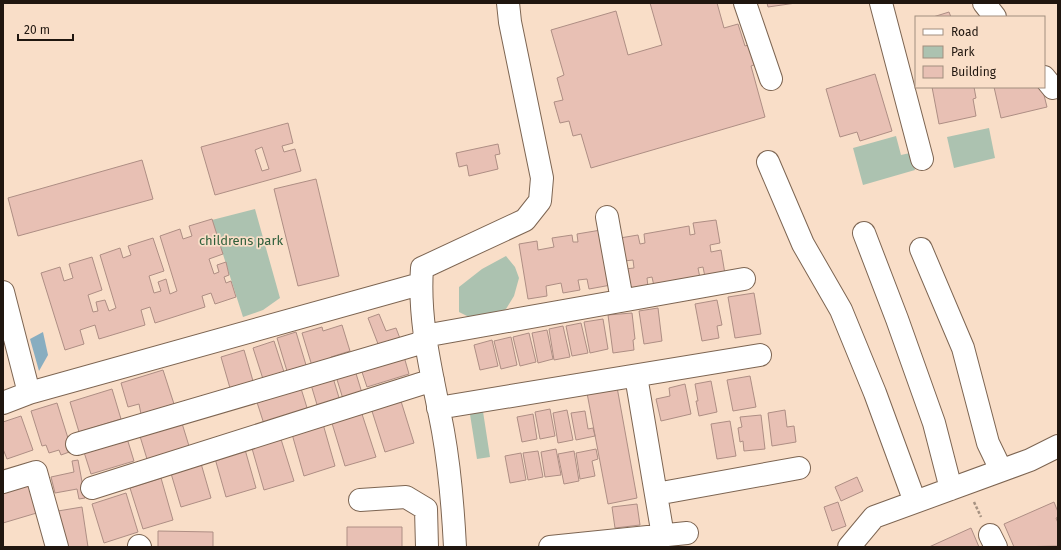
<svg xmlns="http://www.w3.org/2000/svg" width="1061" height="550" font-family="'Fira Sans',sans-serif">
  <rect width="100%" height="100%" fill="#f9dec8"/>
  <path fill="#acc2b0" d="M989,128L995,158L954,168L947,137Z
    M896,136L901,155L910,153L915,170L863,185L853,148Z
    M255,209L280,298L263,310L243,317L212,220Z
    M506,256L515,267L519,278L514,296L506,309L491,318L475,320L459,312V287L482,269Z
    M482,405L490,457L477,459L469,408Z"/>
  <path fill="#88adc0" d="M43,332L48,355L39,371L30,339Z"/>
  <path fill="#e8c0b4" stroke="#ae8e84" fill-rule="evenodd" d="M650,3H717L724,28L738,24L745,46L756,42L762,62L751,66L765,117L591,168L581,134L573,136L569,121L560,123L554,102L563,100L557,78L564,75L551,30L616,11L628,55L662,45Z
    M767,3H796L768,7Z
    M949,12L951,17H933Z
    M875,74L892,131L860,141L857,132L840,137L826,89Z
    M932,87H974L976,98L973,99L976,116L939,124Z
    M994,87H1042L1047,107L1001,118Z
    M288,123L293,143L282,146L284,152L295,149L301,171L215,195L201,147ZM262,147L269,169L262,171L255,150Z
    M498,144L500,154L495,155L498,169L469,176L467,165L459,167L456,153Z
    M142,160L153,199L18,236L8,198Z
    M316,179L339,276L298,286L274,189Z
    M212,219L218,238L213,239L215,244L219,242L223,254L209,259L214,274L219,272L217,265L226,262L229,275L224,277L226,283L231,281L236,297L215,304L211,293L202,296L205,307L155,323L150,307L141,310L145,325L99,339L95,325L80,330L84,344L65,350L41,273L60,267L64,281L73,278L69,264L92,257L102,290L88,295L93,312L98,311L96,302L105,300L109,311L116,308L100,255L120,248L123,258L131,255L128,246L153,238L164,271L149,276L154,293L161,291L158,282L166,279L170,294L177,291L160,236L180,229L183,239L192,236L189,226Z
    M716,220L720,243L710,245L711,252L721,250L725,274L705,277L703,267L698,268L700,278L654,286L652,277L647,278L648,287L629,291L625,269L634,268L633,260L624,261L620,238L638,235L640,244L645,243L644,234L689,226L690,235L695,234L693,223Z
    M601,230L611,285L589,289L587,279L578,280L580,290L563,293L561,283L546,286L547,296L528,299L519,244L537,241L538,250L554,247L552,238L572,235L573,242H578L577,234Z
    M754,293L761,334L735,338L728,297Z
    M717,300L722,325L717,326L719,338L702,341L695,304Z
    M658,308L662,341L644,344L639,311Z
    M632,313L635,339L633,340L634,350L613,353L608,315Z
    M379,314L386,331L396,328L401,341L380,349L368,318Z
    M603,319L608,349L590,353L584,322Z
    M581,323L588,353L572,356L566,326Z
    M342,325L350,351L331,357L332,360L312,366L302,333L322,327L323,331Z
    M563,326L570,357L554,360L549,329Z
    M547,330L553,359L538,363L532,333Z
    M296,332L306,365L287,371L277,338Z
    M529,333L536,362L520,366L513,337Z
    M511,337L517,365L501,369L494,341Z
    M492,340L498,366L480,370L474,345Z
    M274,341L284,372L263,379L253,348Z
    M244,350L253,381L230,388L221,357Z
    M403,353L409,374L367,387L360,366Z
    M354,367L362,393L343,399L335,373Z
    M163,370L174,404L141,414L139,404L128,407L121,383Z
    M331,371L340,401L318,408L309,378Z
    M750,376L756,407L733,411L727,380Z
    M711,381L717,412L699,416L696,401H698L695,384Z
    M299,382L308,411L264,424L255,396Z
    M685,384L691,414L661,421L656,399L670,396L669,388Z
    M617,387L637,498L608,504L587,393Z
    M112,389L121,419L79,432L70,402Z
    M400,398L414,443L385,452L371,408Z
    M57,403L72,451L61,455L59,450L49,453L46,445L42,446L31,411Z
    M550,409L555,436L540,439L535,412Z
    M567,410L573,440L558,443L553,413Z
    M785,410L787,427L794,426L796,442L772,446L768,413Z
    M361,411L376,457L345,466L331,420Z
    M585,411L588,429L593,428L595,436L576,440L571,413Z
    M533,414L537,439L522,442L517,417Z
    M761,415L765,449L744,451L743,441L740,442L738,428L742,427L740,417Z
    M21,416L33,450L7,459L3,449V422Z
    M181,420L189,446L147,459L139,433Z
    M730,421L736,456L717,459L711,424Z
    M323,424L335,466L304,476L292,434Z
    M126,435L134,461L91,474L83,449Z
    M280,436L294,481L264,490L251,445Z
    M244,446L256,488L226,497L214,455Z
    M556,449L561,475L545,477L541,452Z
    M596,449L598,459L592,461L595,476L580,479L576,453Z
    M538,451L543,477L528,480L523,453Z
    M574,451L579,481L564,484L558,454Z
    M521,453L526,480L510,483L505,456Z
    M78,460L85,498L79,499L77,489L55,493L51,477L74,472L72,461Z
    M200,460L211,498L181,507L170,470Z
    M857,477L863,491L841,501L835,487Z
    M161,478L173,520L143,529L130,488Z
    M30,479L40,512L3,523V487Z
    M126,493L138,532L104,543L92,504Z
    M838,502L846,526L832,531L824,507Z
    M1054,502L1058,512V517L1056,518L1058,523V546L1014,547L1004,524Z
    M637,504L640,525L615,528L612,507Z
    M82,507L88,547H63L58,511Z
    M347,527H402V547H347Z
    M971,528L979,547H929Z
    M158,531L213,532V547H158Z"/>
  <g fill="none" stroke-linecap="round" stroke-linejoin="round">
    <g stroke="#7d6552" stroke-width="24">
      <path id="minor" d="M745,3L771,79
        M881,3L922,159
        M984,3L995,17
        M1044,77L1053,88
        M768,162L803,244L841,310L875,393L915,502
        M607,217L622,300
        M864,233L897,319L934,423L951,489
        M921,249L963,348L988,443L1001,470
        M3,292L29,393
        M424,336L744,279
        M636,376L663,536
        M3,403L29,393L420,284
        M438,408L760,355
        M77,444L424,342
        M3,482L36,472L57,547
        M92,488L433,380
        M656,494L799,468
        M360,500L406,497L426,509L427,547
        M990,535L996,547
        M139,546L140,547
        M455,547C453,508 450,470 443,431C433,377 418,324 422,268L525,220L540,201L542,178L510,22L508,3
        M550,547L687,533
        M849,547L874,517L1030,460L1058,446"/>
    </g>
    <path stroke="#a69282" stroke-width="2.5" stroke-dasharray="3 2" stroke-linecap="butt" d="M974,502L981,517"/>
    <use href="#minor" stroke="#fff" stroke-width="22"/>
  </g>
  <g text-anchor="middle" stroke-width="3.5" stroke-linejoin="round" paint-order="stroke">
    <g font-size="13" fill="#2f5f3b" stroke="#f9dec8">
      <text x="241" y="245">childrens park</text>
    </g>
  </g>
  <rect width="1061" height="550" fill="none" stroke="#20160f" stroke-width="8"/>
  <rect x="915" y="16" width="130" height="72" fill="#f9dec8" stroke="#a28e7e"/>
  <rect x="923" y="29" width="20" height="6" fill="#ffffff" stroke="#a28e7e"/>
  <text x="951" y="36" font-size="12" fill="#20160f">Road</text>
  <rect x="923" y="46" width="20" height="12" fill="#acc2b0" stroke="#a28e7e"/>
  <text x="951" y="56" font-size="12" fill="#20160f">Park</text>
  <rect x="923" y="66" width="20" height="12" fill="#e8c0b4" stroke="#a28e7e"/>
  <text x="951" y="76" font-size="12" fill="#20160f">Building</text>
  <path d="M18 34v6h55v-6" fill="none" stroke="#20160f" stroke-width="2"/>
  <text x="24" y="34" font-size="12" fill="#20160f" stroke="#f9dec8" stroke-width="3" paint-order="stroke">20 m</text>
</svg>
